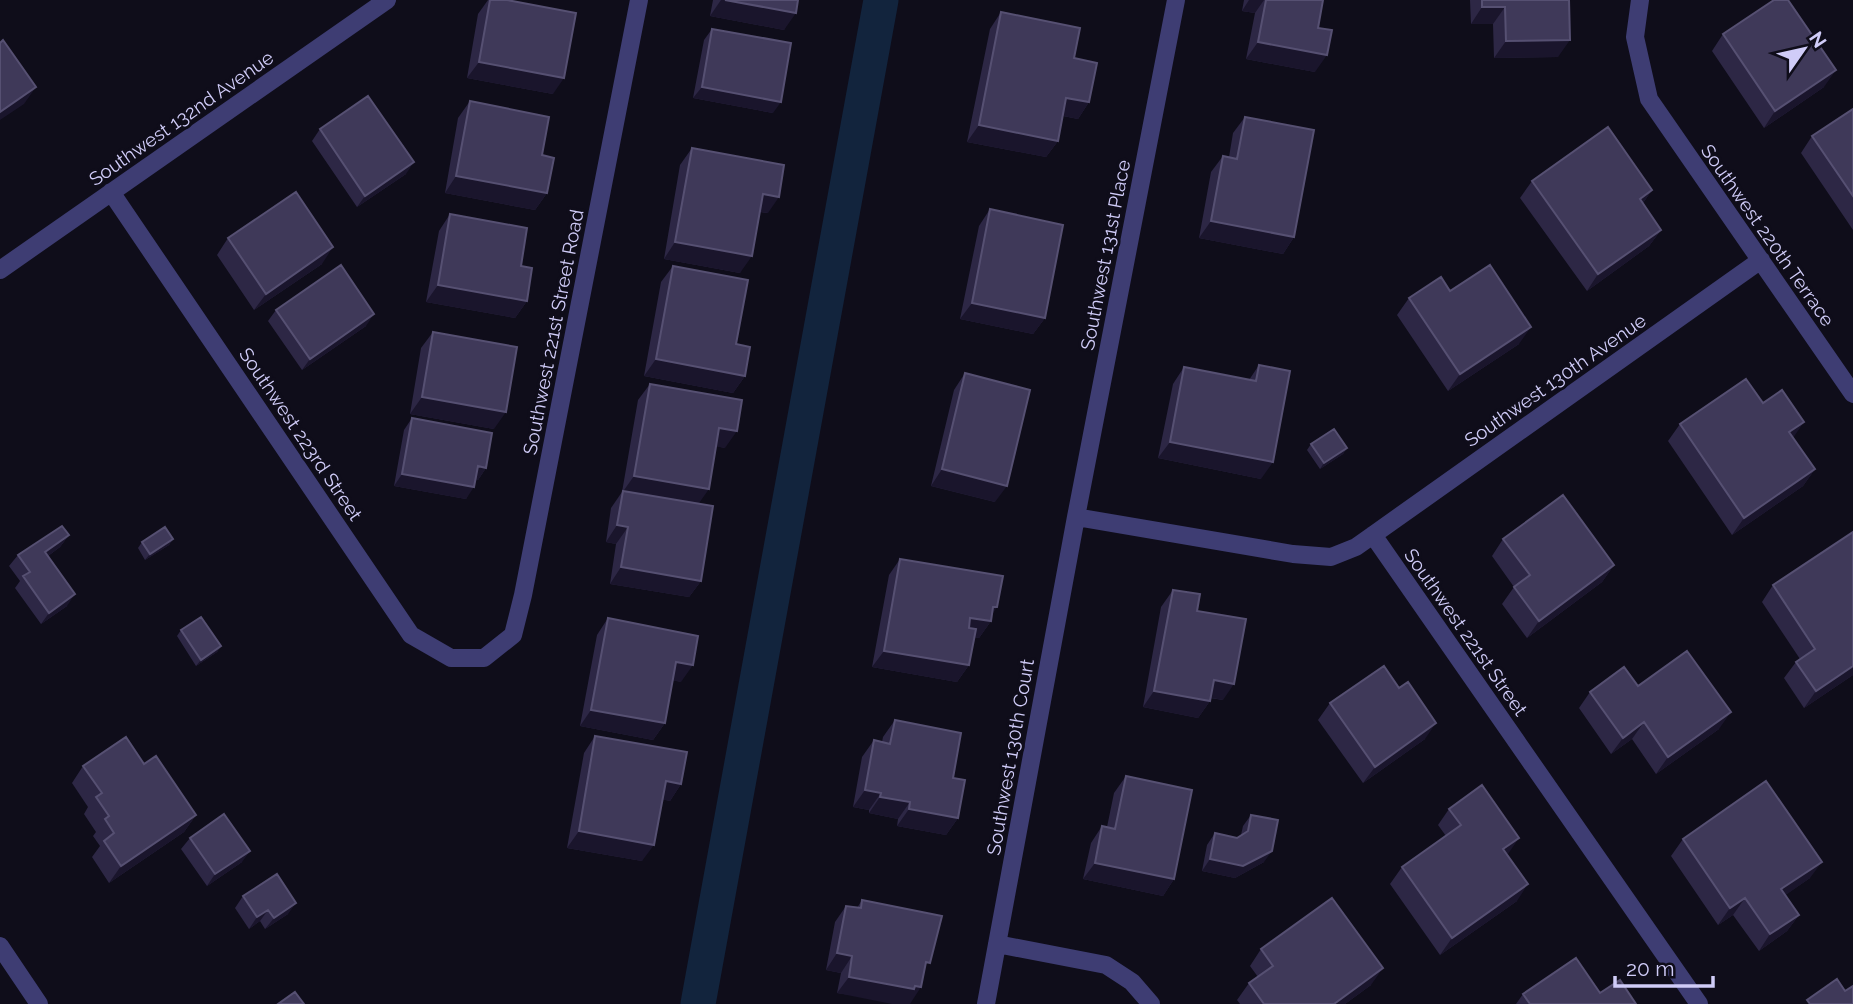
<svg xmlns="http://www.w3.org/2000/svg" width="1853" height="1004" font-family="Raleway,sans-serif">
  <rect width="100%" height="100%" fill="#0f0d1a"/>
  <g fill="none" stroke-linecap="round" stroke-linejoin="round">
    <path stroke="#12243d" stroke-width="35" d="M698,1004L881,0"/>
    <path stroke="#3e3d73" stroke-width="18" d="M1640,0L1635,37L1649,99L1853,394
      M111,192L411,635L451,658H484L513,635L523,595L639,0
      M0,270L387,0
      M1076,517L1293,554L1331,557L1356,547L1373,535L1761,260
      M1373,535L1699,1004
      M997,944L1106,965L1132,982L1151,1004
      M0,946L39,1004
      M986,1004L1076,517L1176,0"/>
  </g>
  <path fill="#2d2745" d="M488,0H507L553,94L467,78L478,14Z
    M713,0H798L784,30L710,16Z
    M1244,0H1323L1318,28L1315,72L1246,59L1255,13L1242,11Z
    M1470,0H1569L1558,57L1494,58L1493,24H1471Z
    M1001,12L1074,58L1089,102L1078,119L1063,116L1058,141L1046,157L967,142L990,29Z
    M712,29L773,113L693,98L704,40Z
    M1723,34L1824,87L1764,128L1712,51Z
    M470,101L542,155L547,193L535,210L445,193L458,118Z
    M1853,109V230L1801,153L1812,136Z
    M1245,117L1294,237L1283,254L1199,238L1211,172L1223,156L1229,157L1233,133Z
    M320,129L406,174L357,207L312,141Z
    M692,148L768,213L760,212L740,273L664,259L680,165Z
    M1532,181L1652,190L1643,203L1661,230L1649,246L1587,291L1520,198Z
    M990,209L1045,318L1033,334L960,319L979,226Z
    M450,214L521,266L527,301L515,318L426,302L439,231Z
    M228,238L322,264L254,310L217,255Z
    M673,266L736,344L745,376L733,393L644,376L661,282Z
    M1450,291L1519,344L1448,391L1397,315L1409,298Z
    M276,310L366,326L302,370L268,321Z
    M433,332L494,429L410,414L421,348Z
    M1259,365L1261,479L1158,458L1173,384L1184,367L1249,380Z
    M965,373L995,502L931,486L954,390Z
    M650,384L725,448L716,446L699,503L701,581L689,597L610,584L616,544L606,542L611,508L622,492L638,400Z
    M1763,403L1793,437L1815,469L1803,486L1732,535L1668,441L1680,424Z
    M412,418L486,468L478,480L476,479L466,499L394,486L404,430Z
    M1311,444L1347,448L1343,454L1320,469L1307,450Z
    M1853,532V675L1804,708L1784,678L1796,662L1800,659L1762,602L1773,585Z
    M69,535L60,547L48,556L67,606L41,624L15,588L20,581L9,566L18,555Z
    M173,539L169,545L145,560L138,548L142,542Z
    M1503,539L1614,565L1602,582L1527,638L1502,604L1514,587L1492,556Z
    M900,559L992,616L991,621L979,638L974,637L969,665L957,682L872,667L889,575Z
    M1173,590L1197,611L1223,700L1210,698V701L1198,718L1143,707L1161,607Z
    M608,618L681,682L673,680L665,723L653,740L580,726L597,635Z
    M181,630L221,646L217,652L196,666L177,636Z
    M1638,686L1719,729L1656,774L1632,739L1611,754L1579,708L1590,692Z
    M1330,703L1425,739L1363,783L1318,720Z
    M895,720L953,778L958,818L946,835L897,826L898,819L869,813V810L853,807L862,757L874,740L882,742L883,737Z
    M595,736L681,784L670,801L662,799L642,861L567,848L584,753Z
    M144,764L196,815L184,832L109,883L92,857L100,846L93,836L96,832L84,814L88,807L72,783L83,766Z
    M1126,776L1174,879L1163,896L1083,879L1091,843L1102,826L1107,827L1114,793Z
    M1449,809L1507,855L1517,901L1440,955L1390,884L1402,867L1446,836L1438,825Z
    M1251,815L1264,862L1235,878L1202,871L1207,845L1215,833L1237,838L1241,835L1243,826Z
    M190,838L242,862L207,886L181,849Z
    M1683,839L1810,878L1785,895L1799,915L1787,931L1759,951L1733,915L1718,925L1671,856Z
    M243,896L288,914L265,929L260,921L249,929L235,908Z
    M862,900L925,971L904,1003L837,993L841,973L826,970L835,922L846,906L857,908Z
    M1261,949L1371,985L1345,1004H1240L1237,1000L1249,983L1258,977L1250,966Z
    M1600,993L1636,1004H1516L1523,994Z"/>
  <path fill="#1a152c" d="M721,0H725L796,13L784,30L710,16Z
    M1249,0H1264L1255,13L1242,11Z
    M1482,7H1505L1493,24H1471Z
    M1570,40L1558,57L1494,58L1506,41Z
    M1258,42L1327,55L1315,72L1246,59Z
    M479,62L564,78L553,94L467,78Z
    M1836,70L1824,87L1764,128L1775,111Z
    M36,87L24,104L0,120V112Z
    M702,87L781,102L773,113L693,98Z
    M1066,98L1089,102L1078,119L1054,114Z
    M979,125L1058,141L1046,157L967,142Z
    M414,162L406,174L357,207L365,196Z
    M456,176L547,193L535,210L445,193Z
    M1652,190L1641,206L1640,199Z
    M763,194L779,197L768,213L751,210Z
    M1211,221L1294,237L1283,254L1199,238Z
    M1661,230L1649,246L1587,291L1598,274Z
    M675,242L752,256L740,273L664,259Z
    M333,247L322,264L254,310L266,294Z
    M438,285L527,301L515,318L426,302Z
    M972,303L1045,318L1033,334L960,319Z
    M374,314L366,326L302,370L310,359Z
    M1531,327L1519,344L1448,391L1460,374Z
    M656,359L745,376L733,393L644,376Z
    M422,397L506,412L494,429L410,414Z
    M1804,422L1793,438L1789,432Z
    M719,428L737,431L725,448L708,445Z
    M1170,442L1273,462L1261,479L1158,458Z
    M1347,448L1343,454L1320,469L1324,463Z
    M478,466L486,468L478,480L470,478Z
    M942,469L1007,486L995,502L931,486Z
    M1815,469L1803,486L1732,535L1744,518Z
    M402,474L474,487L466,499L394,486Z
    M634,476L709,489L697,506L622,493Z
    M617,525L628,527L616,544L606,542Z
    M69,535L60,547L37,564L45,552Z
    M173,539L169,545L145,560L150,554Z
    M1614,565L1602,582L1527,638L1539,621Z
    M621,567L701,581L689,597L610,584Z
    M75,594L67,606L41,624L49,613Z
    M993,607H997L988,621H991L979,638L959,634L970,618Z
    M221,646L217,652L196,666L201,660Z
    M884,651L969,665L957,682L872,667Z
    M676,662L693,665L681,682L665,679Z
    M1853,666V675L1804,708L1816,691Z
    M1214,680L1234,684L1223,700L1202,696Z
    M1154,691L1210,701L1198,718L1143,707Z
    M591,710L665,723L653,740L580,726Z
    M1731,712L1719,729L1656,774L1668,757Z
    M1644,722L1632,739L1611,754L1623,738Z
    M1436,723L1425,739L1363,783L1375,767Z
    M666,781L681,784L670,801L654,798Z
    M865,790L881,793L869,810L853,807Z
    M880,797L910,802L898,819L869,813Z
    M909,809L958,818L946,835L897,826Z
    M196,815L184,832L109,883L121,866Z
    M579,831L654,845L642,861L567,848Z
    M1519,838L1508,854L1503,849Z
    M250,851L242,862L207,886L215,874Z
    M1272,851L1264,862L1235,878L1202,871L1210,859Z
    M1822,862L1810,878L1770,906L1781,889Z
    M1095,863L1174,879L1163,896L1083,879Z
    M1528,884L1517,901L1440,955L1452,938Z
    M1745,898L1733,915L1718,925L1730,908Z
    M296,903L288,914L265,929L274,918Z
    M268,910L260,921L249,929L257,917Z
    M1799,915L1787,931L1759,951L1770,934Z
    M837,953L852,956L841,973L826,970Z
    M1383,968L1371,985L1345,1004H1334Z
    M849,977L921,987L910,1004H892L837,993Z"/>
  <path fill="#3f3959" stroke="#565072" stroke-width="2" d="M490,0H507L576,13L564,78L479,62Z
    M725,0H798L796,13Z
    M1266,0H1323L1318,28L1332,30L1327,55L1258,42Z
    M1482,0H1569L1570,40L1506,41L1505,7H1482Z
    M1774,0H1788L1836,70L1775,111L1723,34Z
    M1001,12L1080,28L1074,58L1097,63L1089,102L1066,98L1058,141L979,125Z
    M712,29L791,43L781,102L702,87Z
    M3,40L36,87L0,112V43Z
    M368,96L414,162L365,196L320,129Z
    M470,101L549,117L542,155L554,158L547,193L456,176Z
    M1853,109V196L1812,136Z
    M1245,117L1314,130L1294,237L1211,221L1223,156L1237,159Z
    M1608,127L1652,190L1640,199L1661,230L1598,274L1532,181Z
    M692,148L784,165L779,197L763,194L752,256L675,242Z
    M296,192L333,247L266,294L228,238Z
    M990,209L1063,225L1045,318L972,303Z
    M450,214L527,228L521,266L532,268L527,301L438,285Z
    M341,265L374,314L310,359L276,310Z
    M1490,265L1531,327L1460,374L1409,298L1441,277L1450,291Z
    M673,266L748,280L736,344L750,347L745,376L656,359Z
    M433,332L517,347L506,412L422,397Z
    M1259,365L1290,371L1273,462L1170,442L1184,367L1256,381Z
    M965,373L1030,390L1007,486L942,469Z
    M1746,379L1763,403L1782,390L1804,422L1789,432L1815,469L1744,518L1680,424Z
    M650,384L742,400L737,431L719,428L709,489L634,476Z
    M412,418L492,433L486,468L478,466L474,487L402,474Z
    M1334,429L1347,448L1324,463L1311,444Z
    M623,491L713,506L701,581L621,567L628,527L617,525Z
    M1563,495L1614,565L1539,621L1514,587L1530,575L1503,539Z
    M62,526L69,535L45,552L75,594L49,613L23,576L30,572L18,555Z
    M165,527L173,539L150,554L142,542Z
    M1853,532V666L1816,691L1796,662L1815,649L1773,585Z
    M900,559L1003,576L997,607H993L991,621L970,618L969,628L976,629L969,665L884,651Z
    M1173,590L1200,594L1197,611L1246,619L1234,684L1214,680L1210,701L1154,691Z
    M201,617L221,646L201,660L181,630Z
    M608,618L698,636L693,665L676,662L665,723L591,710Z
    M1687,651L1731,712L1668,757L1644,722L1623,738L1590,692L1624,667L1638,686Z
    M1384,666L1399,688L1408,682L1436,723L1375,767L1330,703Z
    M895,720L961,733L953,778L965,780L958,818L909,809L910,802L880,797L881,793L865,790L874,740L890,744Z
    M595,736L687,752L681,784L666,781L654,845L579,831Z
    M126,737L144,764L156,756L196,815L121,866L104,841L114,833L105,819L109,816L96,797L102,793L83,766Z
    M1126,776L1192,790L1174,879L1095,863L1102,826L1115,829Z
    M1766,781L1822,862L1781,889L1799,915L1770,934L1745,898L1730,908L1683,839Z
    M1482,785L1519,838L1503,849L1528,884L1452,938L1402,867L1461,825L1449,809Z
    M224,814L250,851L215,874L190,838Z
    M1251,815L1278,820L1272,851L1243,866L1210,859L1215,833L1237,838L1248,831Z
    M277,874L296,903L274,918L268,910L257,917L243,896Z
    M1332,898L1383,968L1334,1004H1264L1249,983L1273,966L1261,949Z
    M862,900L942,916L930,963L926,962L921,987L915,986L914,989L849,977L852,956L837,953L846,906L861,908Z
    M1576,958L1600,993L1620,980L1636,1004H1530L1523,994Z
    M1837,979L1845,991L1853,986V1004H1810L1807,1000Z
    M295,992L304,1004H278Z"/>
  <g text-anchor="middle" stroke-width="6" stroke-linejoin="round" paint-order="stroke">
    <g font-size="19" fill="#d0ccf8" stroke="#0f0d1a">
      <text transform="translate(181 118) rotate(-35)" y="7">Southwest 132nd Avenue</text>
      <text transform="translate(1768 235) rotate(55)" y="7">Southwest 220th Terrace</text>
      <text transform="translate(1105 255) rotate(-79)" y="7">Southwest 131st Place</text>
      <text transform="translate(553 332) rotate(-79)" y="7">Southwest 221st Street Road</text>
      <text transform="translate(1555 380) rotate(-35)" y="7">Southwest 130th Avenue</text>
      <text transform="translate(301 434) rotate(56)" y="7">Southwest 223rd Street</text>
      <text transform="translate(1466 632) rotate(55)" y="7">Southwest 221st Street</text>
      <text transform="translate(1010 757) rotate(-80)" y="7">Southwest 130th Court</text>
    </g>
  </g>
  <g transform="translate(1804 49) rotate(56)" stroke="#0f0d1a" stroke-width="5" paint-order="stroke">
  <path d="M0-5L12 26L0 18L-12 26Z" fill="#d0ccf8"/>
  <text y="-10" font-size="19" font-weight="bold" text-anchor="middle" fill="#d0ccf8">N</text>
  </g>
  <path d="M1615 976v10h98v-10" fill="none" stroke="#d0ccf8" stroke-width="3.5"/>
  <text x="1626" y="976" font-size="21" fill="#d0ccf8" stroke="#0f0d1a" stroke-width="5" paint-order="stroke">20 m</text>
</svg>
